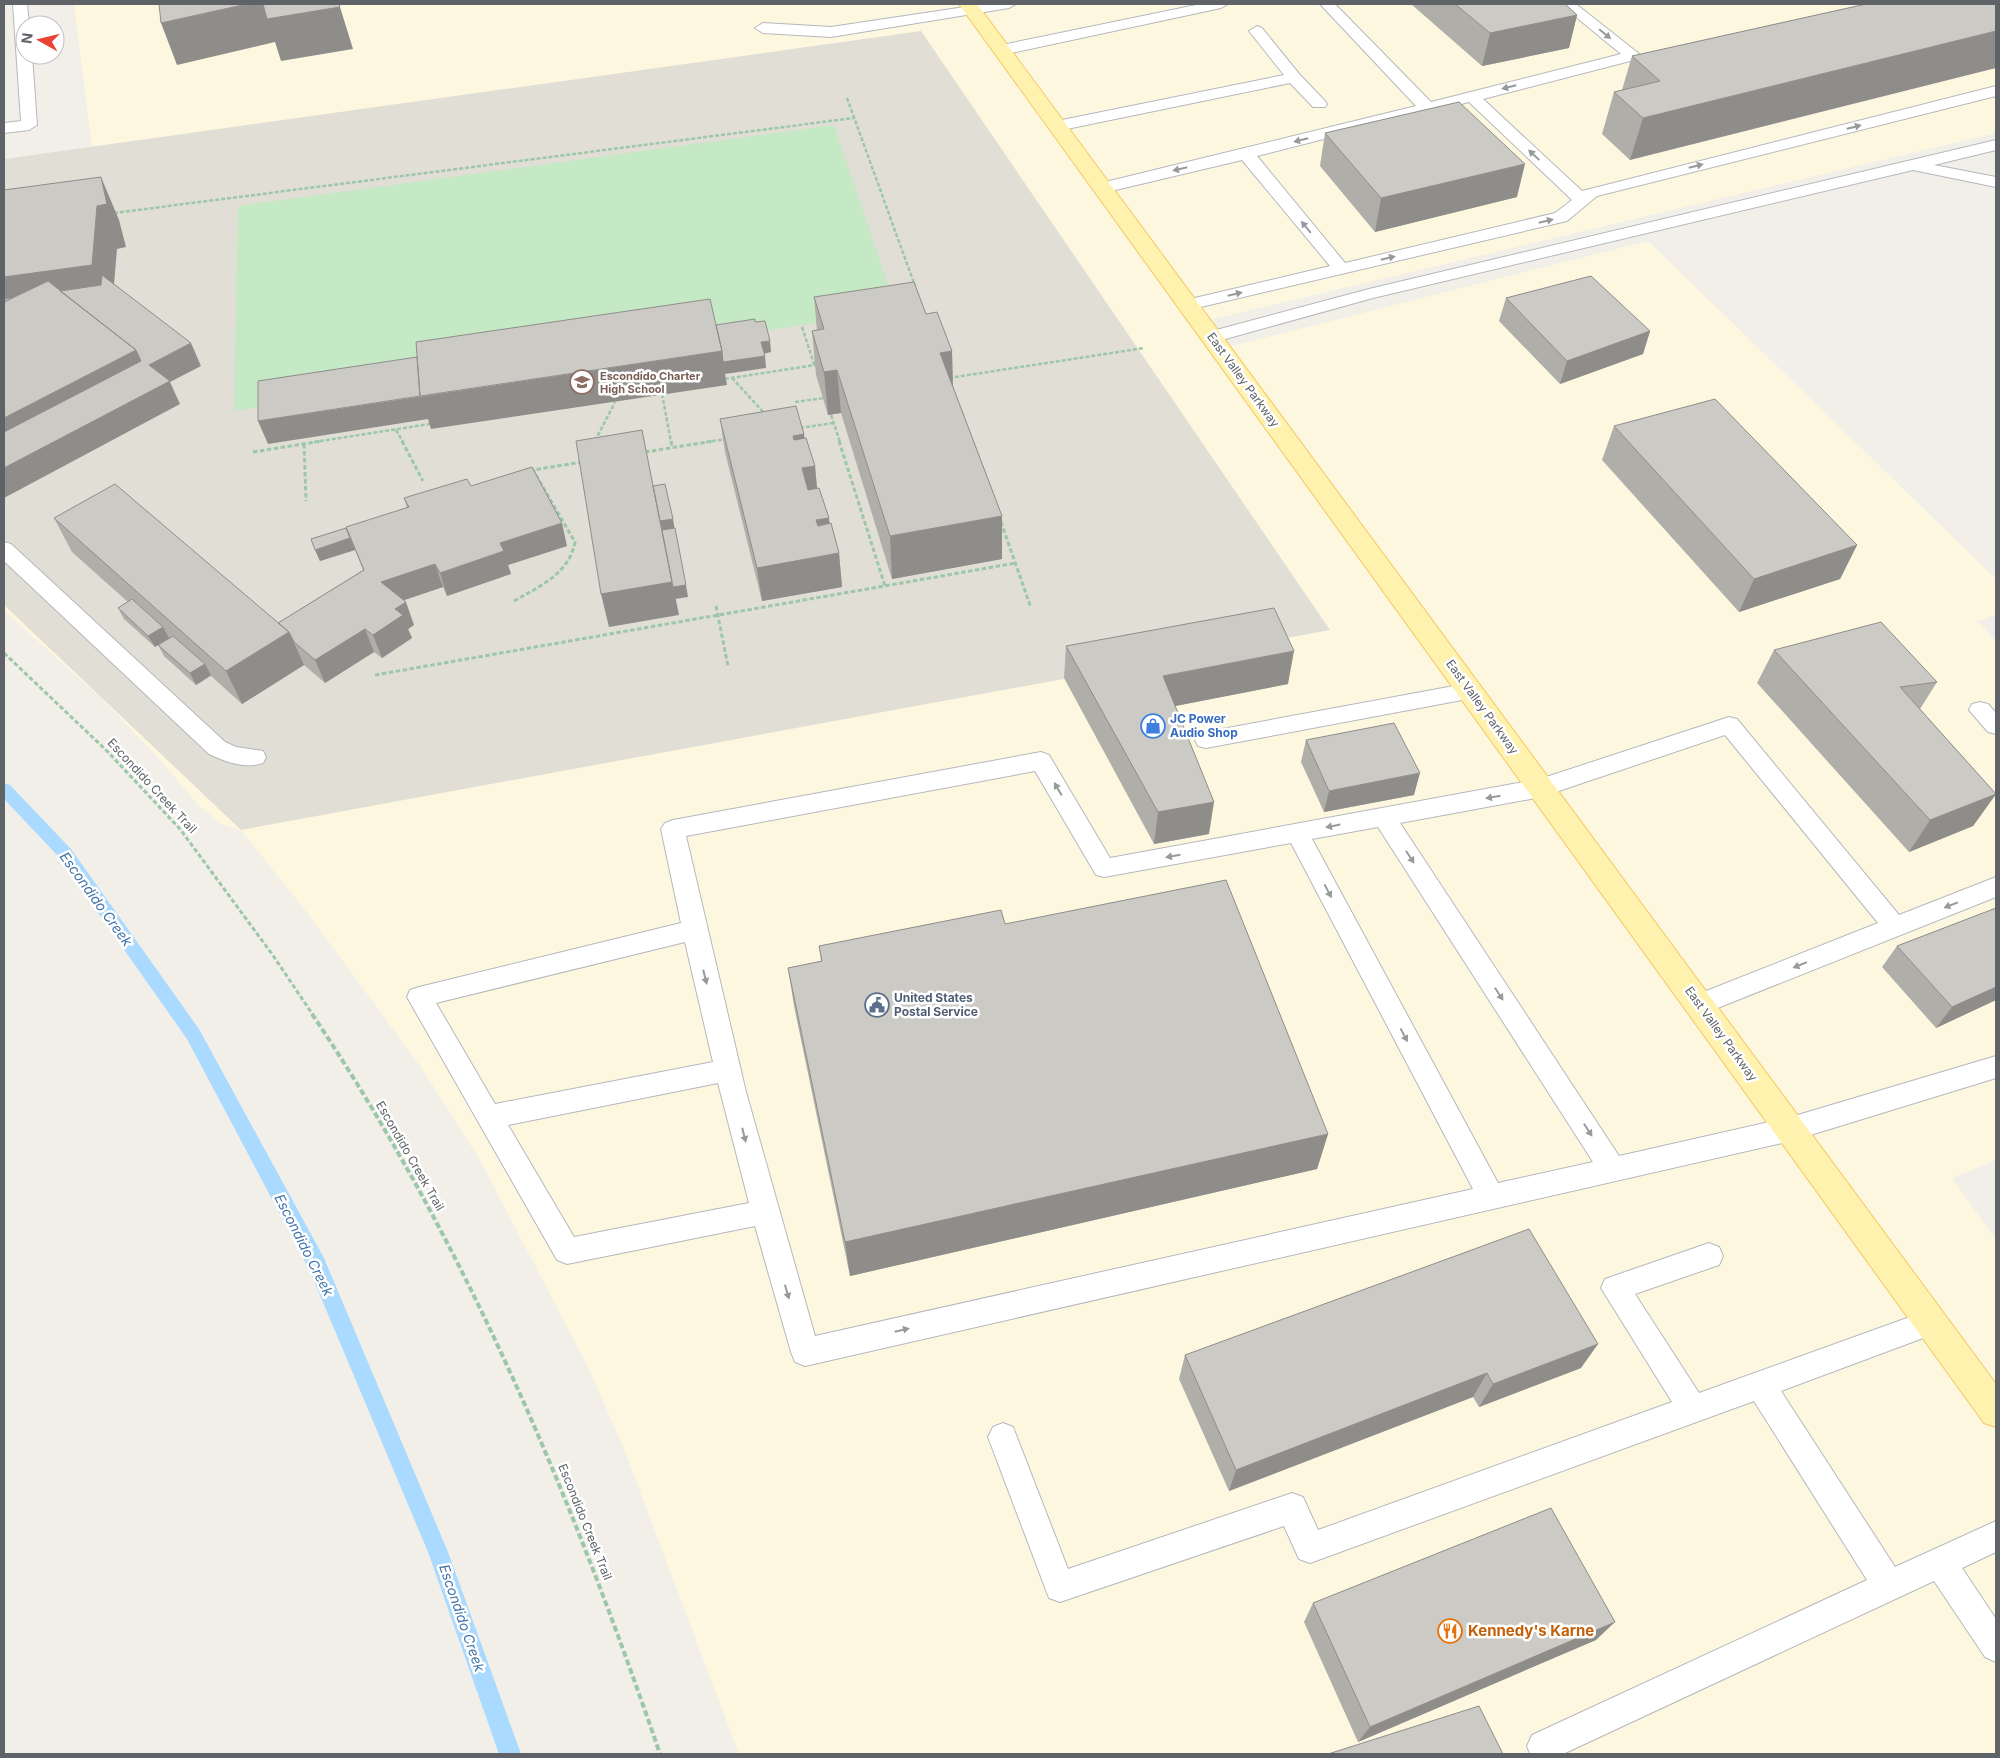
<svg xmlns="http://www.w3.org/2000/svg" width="2000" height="1758" font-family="Inter,sans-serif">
  <rect width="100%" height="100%" fill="#f1efe8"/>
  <path fill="#fef7e0" d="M74,4H1996V133L1201,322L1221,349L1648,241L1996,579V615L1977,621L1996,641V1160L1952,1178L1996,1240V1754H739L624,1449L589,1369L480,1160L423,1070L309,915L241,830L222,824L199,806L163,763L106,703L4,610V159L92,147Z"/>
  <path fill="#e1ded6" d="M921,31L1330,630L241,830L4,605V159Z"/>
  <path fill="#c5e8c5" d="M834,125L897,311L234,411L238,206Z"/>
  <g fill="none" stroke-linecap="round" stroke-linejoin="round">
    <path fill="#aadaff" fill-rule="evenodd" d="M4,783L10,785L71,849L199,1029L324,1258L448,1552L521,1754H499L428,1552L309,1269L187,1039L59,857L4,799Z"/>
    <g stroke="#b5b8bc" stroke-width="2">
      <path id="lane" d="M13,4H27L29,25H25V55H32L37,125L29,130L4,133V123L21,121Z
        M985,4H1016L1009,8L831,37L763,33L755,28L763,23L831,27Z
        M1201,4H1228L1221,8L1002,55L994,50L1002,45Z
        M1320,4H1335L1431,102L1621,54L1560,4H1576L1638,53L1641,56L1638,59L1483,99L1582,191L1996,86V96L1597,196L1567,221L1188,310L1182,309L1179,305L1182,301L1330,266L1242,160L1103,193L1097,192L1095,188L1097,184L1416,106ZM1469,102L1572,200L1555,213L1345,263L1257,156Z
        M1257,26L1262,28L1300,75L1325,101L1327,104L1325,107H1313L1290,83L1057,131L1049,126L1057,121L1284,75L1249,31Z
        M1996,140V150L1934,165L1996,177V187L1913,170L1373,298L1211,343L1205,341L1202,337L1205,333L1369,289Z
        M4,542L11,544L225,742L236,747L263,751L266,757L263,763C244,769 226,762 209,754L4,561Z
        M1470,683L1478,685L1481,691L1478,697L1206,748L1198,746L1195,740L1198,734L1206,732Z
        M1980,702L1988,704L1996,713V734L1988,732L1969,710L1972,704Z
        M1729,717L1737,719L1899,915L1996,877V897L1700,1015L1691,1011L1687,1004L1691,997L1878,923L1725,735L1541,797L1400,823L1619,1156L1791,1117L1996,1056V1078L1791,1141L805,1366L795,1362L791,1352L755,1226L567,1264L557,1260L407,997L410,990L419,987L681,923L661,829L665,823L673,820L1041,752L1049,755L1110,858L1540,779ZM1035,771L1096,875L1104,877L1291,843L1473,1189L815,1336L746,1092L686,836ZM1378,827L1593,1162L1498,1183L1312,839ZM685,942L713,1062L495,1104L436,1003ZM718,1083L749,1203L574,1237L508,1125Z
        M1709,1243L1719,1247L1723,1256L1719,1265L1635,1294L1699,1393L1932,1309L1942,1313L1946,1322L1942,1331L1781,1391L1895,1567L1996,1521V1552L1962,1568L1996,1619V1662L1985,1657L1934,1581L1563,1754H1530L1527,1746L1532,1735L1867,1580L1754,1401L1310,1563L1299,1559L1284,1526L1060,1602L1049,1598L988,1437L993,1427L1003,1423L1013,1427L1068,1569L1292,1493L1303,1497L1318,1530L1672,1402L1601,1288L1605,1279Z"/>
    </g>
    <g stroke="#f2c960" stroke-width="2">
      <path id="primary" d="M959,4H977L1996,1384V1427L1984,1423Z"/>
    </g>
    <path stroke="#9cc7a9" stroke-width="2.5" stroke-dasharray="4 2" stroke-linecap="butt" d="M847,98L915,286
      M114,213L854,118
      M802,327L815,367
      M732,378L765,414
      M949,378L1144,348
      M725,379L815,365
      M662,394L671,442
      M795,402L824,398
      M831,415L840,442
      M800,428L833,423
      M396,430L403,442
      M595,441L615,402
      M314,442L430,424
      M706,442L727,439"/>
    <path stroke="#9cc7a9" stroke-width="3" stroke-dasharray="4.5 2.5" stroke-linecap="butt" d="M402,441L423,481
      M671,441L672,448
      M839,441L885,586
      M304,444L306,501
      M253,452L322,441
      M645,452L714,441
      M1001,522L1031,608
      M514,601C540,586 569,574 575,542L533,470L582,462
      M716,606L728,666
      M4,653L107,751L180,829L272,954L313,1015
      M375,675L1016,563"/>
    <path stroke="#9cc7a9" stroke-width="4" stroke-dasharray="6 3" stroke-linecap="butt" d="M312,1014C465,1241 572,1497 660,1754"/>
    <use href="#lane" fill="#fff" fill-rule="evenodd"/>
    <use href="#primary" fill="#fff2af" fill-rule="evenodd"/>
  </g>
  <path fill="#afaea9" d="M1411,4H1565L1577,15L1569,48L1482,66Z
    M1866,4L1630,160L1602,134L1614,92L1622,90L1632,56Z
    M1325,133L1517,197L1375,232L1320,166Z
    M814,297L926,314L952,351L953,386L1002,516V559L892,579L841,413L828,415L816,375L812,331H817Z
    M1506,298L1650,331L1643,354L1560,384L1499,321Z
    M720,419L804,438L815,466L817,489L829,518V524L839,553L842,587L762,601L725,452Z
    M1614,426L1857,545L1840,579L1739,612L1602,460Z
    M471,486L567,546L508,565L511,574L447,596L443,587L403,600L414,625L408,629L412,638L382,658L374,652L325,683L304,665L242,704L211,676L196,685L164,656L158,645L155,647L124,619L118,608L128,602L72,552L54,518L278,623L363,570L355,550L320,561L311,539L407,508L404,498Z
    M1066,646L1288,684L1175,706L1209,834L1154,844L1064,678Z
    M1774,650L1937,682L1920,709L1996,794L1973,826L1909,852L1757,683Z
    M1306,740L1414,795L1324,812L1301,762Z
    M1996,908V1000L1936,1028L1882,967L1897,946Z
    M1005,924L1328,1134L1317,1169L850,1276L794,1006L788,968L821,961L819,946Z
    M1185,1355L1581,1368L1479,1407L1473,1397L1229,1491L1179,1379Z
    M1313,1603L1596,1640L1358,1742L1304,1622Z"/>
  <path fill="#8f8d8a" d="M247,4H264L340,7L353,49L281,61L275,42L177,65L161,23Z
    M1577,15L1569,48L1482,66L1490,33Z
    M1996,31V68L1630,160L1643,118Z
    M1525,164L1517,197L1375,232L1381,198Z
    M101,177L119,220L126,247L117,249L112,308L4,345V277L97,206Z
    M1650,331L1643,354L1560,384L1567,361Z
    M770,341L771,352L763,354L761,342Z
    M191,343L201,366L170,382L180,404L4,498V468L149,365Z
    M136,350L152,384L4,462V418Z
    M722,351L765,356L766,368L725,374L727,385L431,429L428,419L268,444L258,421Z
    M952,351L953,394L940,353Z
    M837,370L841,413L828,415L824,372Z
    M642,430L679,615L609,627L601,594Z
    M804,434L808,467L815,466L818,499L805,502L793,436Z
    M1002,516V559L892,579L890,536Z
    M829,518L832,551L820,553L816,520Z
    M673,519L675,531L663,533L660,521Z
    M562,523L567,546L508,565L511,574L447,596L440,573L500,543Z
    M350,538L355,550L320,561L315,550Z
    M1857,545L1840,579L1739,612L1754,579Z
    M839,553L842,587L762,601L757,568Z
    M435,564L443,587L390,605L381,582Z
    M686,585L688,597L675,599L673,587Z
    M406,602L414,625L408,629L412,638L382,658L373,635L395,609Z
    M163,627L169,638L155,647L148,636Z
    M365,629L374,652L325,683L315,660Z
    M289,632L304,665L242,704L226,671Z
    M1294,651L1288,684L1160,709L1163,676Z
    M205,664L211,675L196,685L190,673Z
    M1420,773L1414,795L1324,812L1329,791Z
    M1996,794L1973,826L1909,852L1930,820Z
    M1214,802L1209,834L1154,844L1158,812Z
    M1996,987V1000L1936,1028L1952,1007Z
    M1328,1134L1317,1169L850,1276L845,1242Z
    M1598,1344L1581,1368L1479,1407L1493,1384Z
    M1487,1373L1473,1397L1229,1491L1236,1470Z
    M1615,1622L1596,1640L1358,1742L1370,1727Z"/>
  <path fill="#cccac5" stroke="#8f8d8a" d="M159,4H247L161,23Z
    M263,4H339L340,7L267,19Z
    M1455,4H1565L1577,15L1490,33Z
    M1866,4H1996V31L1643,118L1614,92L1660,81L1632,56Z
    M1459,102L1525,164L1381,198L1325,133Z
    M101,177L107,204L97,206L92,265L4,277V190Z
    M102,275L191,343L149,365L170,381L4,468V432L141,361L136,350L60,291L101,285Z
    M1591,276L1650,331L1567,361L1506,298Z
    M48,281L136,350L4,418V302Z
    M914,282L926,314L937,312L952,351L940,353L1002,516L890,536L837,370L824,372L812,331L824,329L814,297Z
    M14,297L4,302V299Z
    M710,299L722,351L420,396L416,342Z
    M755,319V322L765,321L770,341L761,342L765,356L723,362L722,351L716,325Z
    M417,357L420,396L258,421V381Z
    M1715,399L1857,545L1754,579L1614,426Z
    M796,406L804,434L793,436L794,440L806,438L815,466L802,468L808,490L819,488L829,518L816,520L818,526L831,523L839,553L757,568L720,419Z
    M642,430L672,582L601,594L576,441Z
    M532,467L562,523L500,543L504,551L440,573L435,564L381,582L406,602L395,609L403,615L373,635L365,629L315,660L294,642L289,632L278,623L364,570L346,527L409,507L404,498L467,479L471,486Z
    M115,484L289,632L226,671L54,518Z
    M665,484L673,519L660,521L653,486Z
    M346,528L350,538L315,550L311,539Z
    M675,528L686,585L673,587L662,530Z
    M132,599L163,627L148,636L118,608Z
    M1274,608L1294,651L1163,676L1214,802L1158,812L1066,646Z
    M1881,622L1937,682L1900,687L1996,794L1930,820L1774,650Z
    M173,636L205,664L190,673L158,645Z
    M1394,723L1420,773L1329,791L1306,740Z
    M1226,880L1328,1134L845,1242L788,968L822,961L819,946L1001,910L1005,924Z
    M1996,908V987L1952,1007L1897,946Z
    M1529,1229L1598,1344L1493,1384L1487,1373L1236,1470L1185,1355Z
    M1551,1508L1615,1622L1370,1727L1313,1603Z
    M1479,1706L1503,1754H1328Z"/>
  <defs><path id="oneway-solid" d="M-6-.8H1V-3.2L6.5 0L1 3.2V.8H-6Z" transform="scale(1.25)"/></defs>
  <g fill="#979a9d">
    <use href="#oneway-solid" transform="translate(1605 34) rotate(39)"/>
    <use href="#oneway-solid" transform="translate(1509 87) rotate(166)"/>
    <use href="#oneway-solid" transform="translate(1854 127) rotate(-14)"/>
    <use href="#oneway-solid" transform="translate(1301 140) rotate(166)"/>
    <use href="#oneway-solid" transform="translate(1534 155) rotate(-137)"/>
    <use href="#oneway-solid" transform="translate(1696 166) rotate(-14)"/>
    <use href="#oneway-solid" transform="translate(1180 169) rotate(167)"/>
    <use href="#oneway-solid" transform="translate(1546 221) rotate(-13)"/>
    <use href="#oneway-solid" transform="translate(1306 227) rotate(-129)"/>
    <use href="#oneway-solid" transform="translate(1388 258) rotate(-13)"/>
    <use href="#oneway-solid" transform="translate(1235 294) rotate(-13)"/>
    <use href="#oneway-solid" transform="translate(1058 789) rotate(-120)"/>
    <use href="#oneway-solid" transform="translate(1493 797) rotate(170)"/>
    <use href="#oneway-solid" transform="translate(1333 826) rotate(169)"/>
    <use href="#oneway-solid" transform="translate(1173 856) rotate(170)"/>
    <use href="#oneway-solid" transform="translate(1410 857) rotate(57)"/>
    <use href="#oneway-solid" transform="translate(1328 891) rotate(62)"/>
    <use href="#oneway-solid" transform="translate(1951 905) rotate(159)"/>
    <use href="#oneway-solid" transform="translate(1800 965) rotate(158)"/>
    <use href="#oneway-solid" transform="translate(705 977) rotate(76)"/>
    <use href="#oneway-solid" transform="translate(1499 994) rotate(57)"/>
    <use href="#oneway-solid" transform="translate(1404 1035) rotate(62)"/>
    <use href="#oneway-solid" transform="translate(1588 1130) rotate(57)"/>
    <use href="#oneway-solid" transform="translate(744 1135) rotate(76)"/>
    <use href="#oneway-solid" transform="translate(787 1292) rotate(74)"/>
    <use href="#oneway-solid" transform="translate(902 1330) rotate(-13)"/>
  </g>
  <defs>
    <g id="school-ring" transform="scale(1.25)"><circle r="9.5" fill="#fff" stroke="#8d6e63" stroke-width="1.5"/><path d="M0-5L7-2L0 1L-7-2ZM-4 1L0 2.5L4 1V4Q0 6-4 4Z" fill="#8d6e63"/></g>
    <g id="shop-ring" transform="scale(1.25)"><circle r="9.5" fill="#fff" stroke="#3f7fe0" stroke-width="1.5"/><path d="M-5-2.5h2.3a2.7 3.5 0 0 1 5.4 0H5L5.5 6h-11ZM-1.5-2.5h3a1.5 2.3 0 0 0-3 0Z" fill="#3f7fe0"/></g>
    <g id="civic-ring" transform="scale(1.25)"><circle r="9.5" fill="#fff" stroke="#5c6f8a" stroke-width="1.5"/><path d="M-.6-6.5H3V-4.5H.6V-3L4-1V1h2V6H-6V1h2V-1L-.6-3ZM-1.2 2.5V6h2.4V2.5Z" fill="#5c6f8a"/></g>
    <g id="restaurant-ring" transform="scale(1.25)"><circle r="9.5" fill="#fff" stroke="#e8710a" stroke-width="1.5"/><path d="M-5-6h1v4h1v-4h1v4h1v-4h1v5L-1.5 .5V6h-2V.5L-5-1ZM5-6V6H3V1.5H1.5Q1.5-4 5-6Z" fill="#e8710a"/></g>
  </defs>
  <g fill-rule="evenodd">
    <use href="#school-ring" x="582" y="382"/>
    <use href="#shop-ring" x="1153" y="726"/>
    <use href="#civic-ring" x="877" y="1005"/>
    <use href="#restaurant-ring" x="1450" y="1631"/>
  </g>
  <g text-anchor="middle" stroke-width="5" stroke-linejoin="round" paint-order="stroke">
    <g font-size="11" font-weight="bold" fill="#785e54" stroke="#fff" text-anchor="start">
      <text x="600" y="380">Escondido Charter<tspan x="600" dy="13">High School</tspan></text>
    </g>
    <g font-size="12" fill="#5f6368" stroke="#fff">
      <text transform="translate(1243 380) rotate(54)" y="4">East Valley Parkway</text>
      <text transform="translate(1482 707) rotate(54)" y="4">East Valley Parkway</text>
      <text transform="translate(152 786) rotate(47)" y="4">Escondido Creek Trail</text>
      <text transform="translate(1721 1034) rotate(54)" y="4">East Valley Parkway</text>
      <text transform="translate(410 1156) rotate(60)" y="4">Escondido Creek Trail</text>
      <text transform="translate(585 1522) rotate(68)" y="4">Escondido Creek Trail</text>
    </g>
    <g font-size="12" font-weight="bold" fill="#366cbe" stroke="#fff" text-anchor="start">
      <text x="1170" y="723">JC Power<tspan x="1170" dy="14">Audio Shop</tspan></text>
    </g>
    <g font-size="12" font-weight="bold" fill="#4e5e75" stroke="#fff" text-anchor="start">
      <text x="894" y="1002">United States<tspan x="894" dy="14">Postal Service</tspan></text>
    </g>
    <g font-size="14" font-style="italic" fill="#4174aa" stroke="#fff">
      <text transform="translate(96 899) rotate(54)" y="5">Escondido Creek</text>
      <text transform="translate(304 1245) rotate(63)" y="5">Escondido Creek</text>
      <text transform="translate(462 1618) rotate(71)" y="5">Escondido Creek</text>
    </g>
    <g font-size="15" font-weight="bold" fill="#c56008" stroke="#fff" text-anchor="start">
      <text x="1468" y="1636">Kennedy's Karne</text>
    </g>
  </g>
  <rect width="2000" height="1758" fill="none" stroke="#5f6368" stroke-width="10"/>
  <g transform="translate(40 40) rotate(278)"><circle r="24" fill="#ffffff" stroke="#bfc1c3"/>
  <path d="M0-4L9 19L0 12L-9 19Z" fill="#ea4335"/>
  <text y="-8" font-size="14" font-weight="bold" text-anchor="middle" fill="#5f6368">N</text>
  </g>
</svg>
